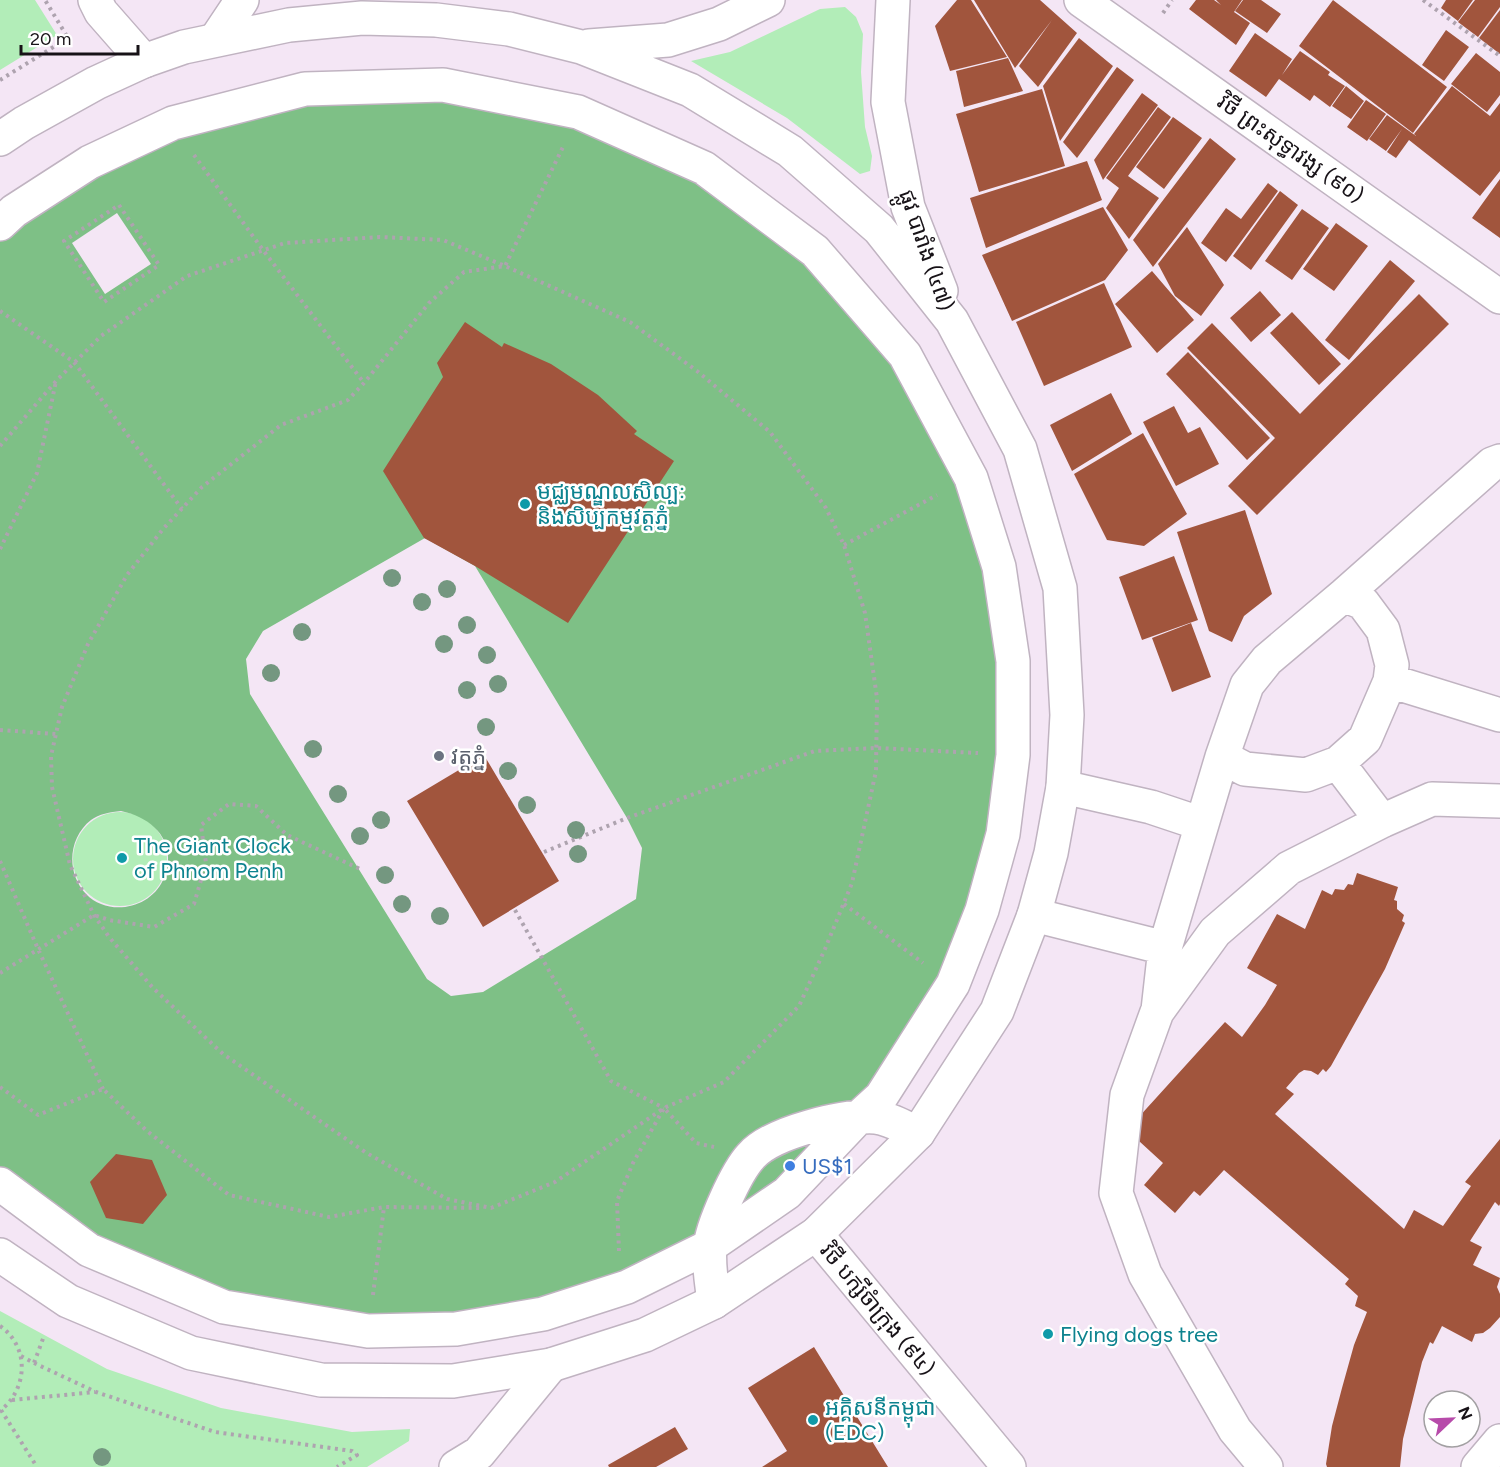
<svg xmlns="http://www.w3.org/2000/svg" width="1500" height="1467" font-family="Figtree,'Noto Sans Khmer',sans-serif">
  <rect width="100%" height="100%" fill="#f4e6f5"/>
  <path fill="#b2edb8" d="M0,0H35L57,35L0,70Z
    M845,7L856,17L863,34L861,72L865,127L872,156L870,171L860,174L787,118L691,61L730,52L820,9Z
    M73 859a47 47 0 1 1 94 0a47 47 0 1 1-94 0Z
    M0,1311L107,1369L221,1408L352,1432L410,1429L409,1441L367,1467H0Z"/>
  <path fill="#7ec086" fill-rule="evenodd" d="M443,92L576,119L701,174L810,256L899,360L964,480L992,569L1007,755L976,908L875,1093L782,1188L707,1240L542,1307L369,1324L226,1300L92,1244L0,1176V234L175,130L307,96ZM117,213L151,264L105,294L72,243ZM425,538L475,566L627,818L642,848L636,899L483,992L451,996L427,979L250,694L246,659L263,631ZM121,811C155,818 179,844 163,880C150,909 108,917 86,894C66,873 68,838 91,820C99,814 110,812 121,811Z"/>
  <path fill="#a1553d" d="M957,0H971L1007,57L950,71L935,26Z
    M974,0H1040L1077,33L1038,87L1019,66L1052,20L1015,68Z
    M1196,0H1214L1221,5L1216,0H1242L1234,12L1250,23L1236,45L1189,9Z
    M1243,0H1261L1281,14L1267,33L1235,11Z
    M1333,0L1447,87L1413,133L1299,46Z
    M1446,0H1473L1458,21L1441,8Z
    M1475,0H1500V7L1478,37L1458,22Z
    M1500,10V54L1479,38Z
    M1446,30L1469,47L1444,81L1422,65Z
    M1255,33L1292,59L1282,75L1300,51L1330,72L1328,75L1345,86L1330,107L1314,95L1310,101L1279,79L1266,97L1229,71Z
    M1079,38L1113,66L1060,141L1043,86Z
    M1476,53L1500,72V95L1487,112L1451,84Z
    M1008,58L1023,91L964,107L956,71Z
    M1117,67L1134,80L1077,158L1063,142Z
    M1346,86L1364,101L1351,119L1332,106Z
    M1452,86L1490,116L1500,103V171L1480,196L1409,140L1396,158L1387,152L1402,129L1386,151L1369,139L1387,115L1416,136L1414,134Z
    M1042,89L1065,166L979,192L956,114Z
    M1142,93L1158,105L1103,180L1094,160Z
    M1366,100L1386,114L1367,141L1347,127Z
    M1158,107L1171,117L1128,176L1159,198L1129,239L1106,208L1119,188L1106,178Z
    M1173,117L1202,138L1164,189L1136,167Z
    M1210,138L1236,159L1153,267L1133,240Z
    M1087,161L1102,200L986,248L970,198Z
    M1500,179V238L1472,218Z
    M1268,183L1278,191L1226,262L1201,243L1226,208L1241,219Z
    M1280,191L1298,205L1251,270L1233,256Z
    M1103,207L1128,250L1105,280L1012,321L982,255Z
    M1302,209L1329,228L1292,280L1265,261Z
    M1336,223L1368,246L1334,291L1303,269Z
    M1187,227L1224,285L1201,316L1175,296L1158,264Z
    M1390,260L1415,281L1349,360L1325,340Z
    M1152,271L1194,320L1157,353L1115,304Z
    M1104,283L1132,347L1044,386L1016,322Z
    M1260,291L1281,315L1251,342L1230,318Z
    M1419,294L1449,324L1257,515L1228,486L1275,438L1187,348L1212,323L1300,414Z
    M1292,312L1341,364L1319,385L1270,333Z
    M465,322L502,347L504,343L551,364L598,395L637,431L634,434L674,461L568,623L475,566L424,538L383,471L443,377L437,363Z
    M1188,352L1270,438L1247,460L1166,374Z
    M1111,393L1132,434L1072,471L1050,425Z
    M1174,406L1188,433L1200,427L1219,464L1176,486L1143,422Z
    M1143,433L1187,514L1144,546L1107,540L1074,474Z
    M1245,510L1272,594L1244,616L1232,642L1209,631L1177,532Z
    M1174,556L1198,620L1142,640L1119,577Z
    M1191,623L1211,677L1172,692L1152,638Z
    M484,755L559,881L483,927L407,801Z
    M1357,873L1398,887L1394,900L1397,901V909L1404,915L1402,921L1405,923L1385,969L1331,1066L1326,1072L1323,1069L1318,1075L1311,1071L1304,1070L1299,1073L1286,1088L1294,1094L1275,1114L1404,1229L1414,1210L1443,1226L1471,1186L1465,1182L1500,1139V1204L1499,1206L1495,1202L1470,1241L1482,1247L1473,1265L1500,1278L1497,1287L1500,1294V1317L1490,1328L1483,1333L1475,1334L1472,1342L1442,1326L1433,1344L1430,1342L1422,1362L1403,1439L1400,1467H1327L1326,1464L1332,1426L1342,1388L1354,1345L1367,1312L1355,1306L1358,1296L1345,1284L1349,1279L1224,1170L1200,1196L1194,1191L1175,1213L1144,1185L1163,1163L1127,1130L1225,1022L1242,1037L1265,1005L1277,985L1247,968L1277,914L1305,929L1322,890L1332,895L1335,889L1344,890L1348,884L1353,885Z
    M116,1154L152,1160L167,1195L143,1224L106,1218L90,1182Z
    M814,1347L888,1467H762L787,1451L748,1388Z
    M675,1427L688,1449L656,1467H609L608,1465Z"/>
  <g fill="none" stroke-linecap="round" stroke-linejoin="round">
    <g stroke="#c0b3c1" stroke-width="36">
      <path id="minor" d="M95,0L101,12L144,61
        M1081,0L1500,297
        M216,39L242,0
        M0,224L14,211L90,162L173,123L305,89L443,85L578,112L704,168L815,251L905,355L971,478L999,567L1013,661V755L1003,834L982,910L953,984L881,1097L858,1118L787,1193L710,1246L627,1287L543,1314L456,1329L368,1331L224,1307L89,1250L0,1184
        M1390,681L1500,715
        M1222,757L1245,769L1306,775L1338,763L1365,739L1390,681L1392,665L1383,630L1363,603L1344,595
        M1338,763L1382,821
        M1063,787L1151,807L1202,824
        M1034,915L1165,948
        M1158,1010L1165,948L1222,757L1247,685L1267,660L1344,595L1492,464L1500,461
        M816,1234L1009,1467
        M714,1302C712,1284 708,1266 710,1247C712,1226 736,1172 751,1156C772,1132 844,1115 875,1117C889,1118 905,1128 918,1133
        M456,1467L479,1453L551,1365
        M1266,1467L1235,1430L1145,1274L1116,1193L1127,1095L1157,1012L1215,932L1289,868L1382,821L1432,799L1500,801
        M1478,1467L1500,1441"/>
    </g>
    <g stroke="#c0b3c1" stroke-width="36">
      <path id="major" d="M893,0L888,102L908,207L941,291
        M589,46L668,40L719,24L768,0
        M0,139L24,123L96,83L144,61L184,47L289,25L362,18L436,20L509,29L581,47L690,90L790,151L879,229L952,321L1020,449L1060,588L1067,715L1063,787L1051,853L1034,915L997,1011L918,1133L816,1234L714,1302L645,1335L551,1365L453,1381L321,1380L191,1353L68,1301L0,1255"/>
    </g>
    <path stroke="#aea3af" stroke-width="4" stroke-dasharray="3 4.5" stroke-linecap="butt" d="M1423,0L1500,56
      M1163,13L1172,0
      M0,80L68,38L45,0
      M194,155L263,250L364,383
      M119,205L159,265L104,302L64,241Z
      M0,311L74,362L182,509
      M0,446L57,380L101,336L187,276L285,243L380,237L443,240L505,266L630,322L697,371L770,432L826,508L844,545L865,613L877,698L876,771L852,883L825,949L799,1006L724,1082L664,1108L555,1182L491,1208L447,1199L365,1152L223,1054L153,988L109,937L94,915L70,865L52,787L51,756L62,707L88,644L127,575L163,529L202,487L281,425L348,400L364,383L429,303L464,272L505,266L563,147
      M844,545L937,495
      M0,549L37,473L56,381
      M0,730L56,734
      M544,852L627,818L815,751L876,748L978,753
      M0,861L38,949L103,1089
      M844,904L923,963
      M515,910L611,1081L664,1108
      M0,973L94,915L109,920L154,927L194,904L206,863L201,825L229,804L256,806L287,835L360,869
      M0,1087L38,1115L103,1089L147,1131L229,1195L329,1217L384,1207L482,1208
      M619,1251L617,1201L633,1163L664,1108L696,1143L714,1147
      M373,1295L384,1207
      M0,1326C30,1347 28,1389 0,1411
      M21,1356L34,1363L44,1336
      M34,1363L96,1392L215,1432L352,1451L357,1455L337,1467
      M12,1400L95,1392
      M1,1410L37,1467"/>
    <use href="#minor" stroke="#fff" stroke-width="33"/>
    <use href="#major" stroke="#fff" stroke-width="33"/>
  </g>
  <g fill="#749780">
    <circle cx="392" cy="578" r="9"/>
    <circle cx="447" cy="589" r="9"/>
    <circle cx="422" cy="602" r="9"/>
    <circle cx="467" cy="625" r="9"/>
    <circle cx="302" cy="632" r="9"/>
    <circle cx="444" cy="644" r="9"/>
    <circle cx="487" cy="655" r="9"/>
    <circle cx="271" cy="673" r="9"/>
    <circle cx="498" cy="684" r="9"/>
    <circle cx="467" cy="690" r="9"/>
    <circle cx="486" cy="727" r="9"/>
    <circle cx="313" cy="749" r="9"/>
    <circle cx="508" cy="771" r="9"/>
    <circle cx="338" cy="794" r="9"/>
    <circle cx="527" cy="805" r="9"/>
    <circle cx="381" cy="820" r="9"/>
    <circle cx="576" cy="830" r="9"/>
    <circle cx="360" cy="836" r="9"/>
    <circle cx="578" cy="854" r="9"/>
    <circle cx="385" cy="875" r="9"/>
    <circle cx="402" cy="904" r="9"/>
    <circle cx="440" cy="916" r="9"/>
    <circle cx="102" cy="1457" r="9"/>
  </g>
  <g fill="#0f9aa8" stroke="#fff" stroke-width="2">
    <circle cx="525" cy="504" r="6"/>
    <circle cx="122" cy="858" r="6"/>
    <circle cx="1048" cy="1334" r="6"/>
    <circle cx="813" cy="1420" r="6"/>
  </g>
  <circle fill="#6b7280" stroke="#fff" stroke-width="2" cx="439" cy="756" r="6"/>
  <circle fill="#3f7fe0" stroke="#fff" stroke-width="2" cx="790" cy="1166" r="6"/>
  <g text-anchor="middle" stroke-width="5" stroke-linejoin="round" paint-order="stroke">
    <g font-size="22" fill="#171217" stroke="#fff">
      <text transform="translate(1291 148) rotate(35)" y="8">វិថី ព្រះសុទ្ធាវង្ស (៩០)</text>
      <text transform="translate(927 250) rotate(71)" y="8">ផ្លូវ បារាំង (៤៧)</text>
      <text transform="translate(878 1309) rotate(50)" y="8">វិថី បក្សីចំាក្រុង (៩៤)</text>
    </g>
    <g font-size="22" fill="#0d838f" stroke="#fff" text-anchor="start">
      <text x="537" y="499">មជ្ឈមណ្ឌលសិល្បៈ<tspan x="537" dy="25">និងសិប្បកម្មវត្តភ្នំ</tspan></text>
      <text x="134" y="853">The Giant Clock<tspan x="134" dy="25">of Phnom Penh</tspan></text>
      <text x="1060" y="1342">Flying dogs tree</text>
      <text x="825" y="1415">អគ្គិសនីកម្ពុជា<tspan x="825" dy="25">(EDC)</tspan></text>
    </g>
    <g font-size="22" fill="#5b616d" stroke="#fff" text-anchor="start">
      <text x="451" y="764">វត្ដភ្នំ</text>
    </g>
    <g font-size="22" fill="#366cbe" stroke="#fff" text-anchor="start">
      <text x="802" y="1174">US$1</text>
    </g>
  </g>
  <g transform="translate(1452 1419) rotate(67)"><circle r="28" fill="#ffffff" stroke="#a2a0a2" stroke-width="1.5"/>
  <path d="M0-4.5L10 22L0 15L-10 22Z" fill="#b74baa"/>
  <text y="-9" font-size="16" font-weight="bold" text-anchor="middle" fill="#171217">N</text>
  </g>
  <path d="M21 45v9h117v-9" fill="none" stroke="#171217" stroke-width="3"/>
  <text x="30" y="45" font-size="18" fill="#171217" stroke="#ffffff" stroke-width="4.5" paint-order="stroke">20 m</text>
</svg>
